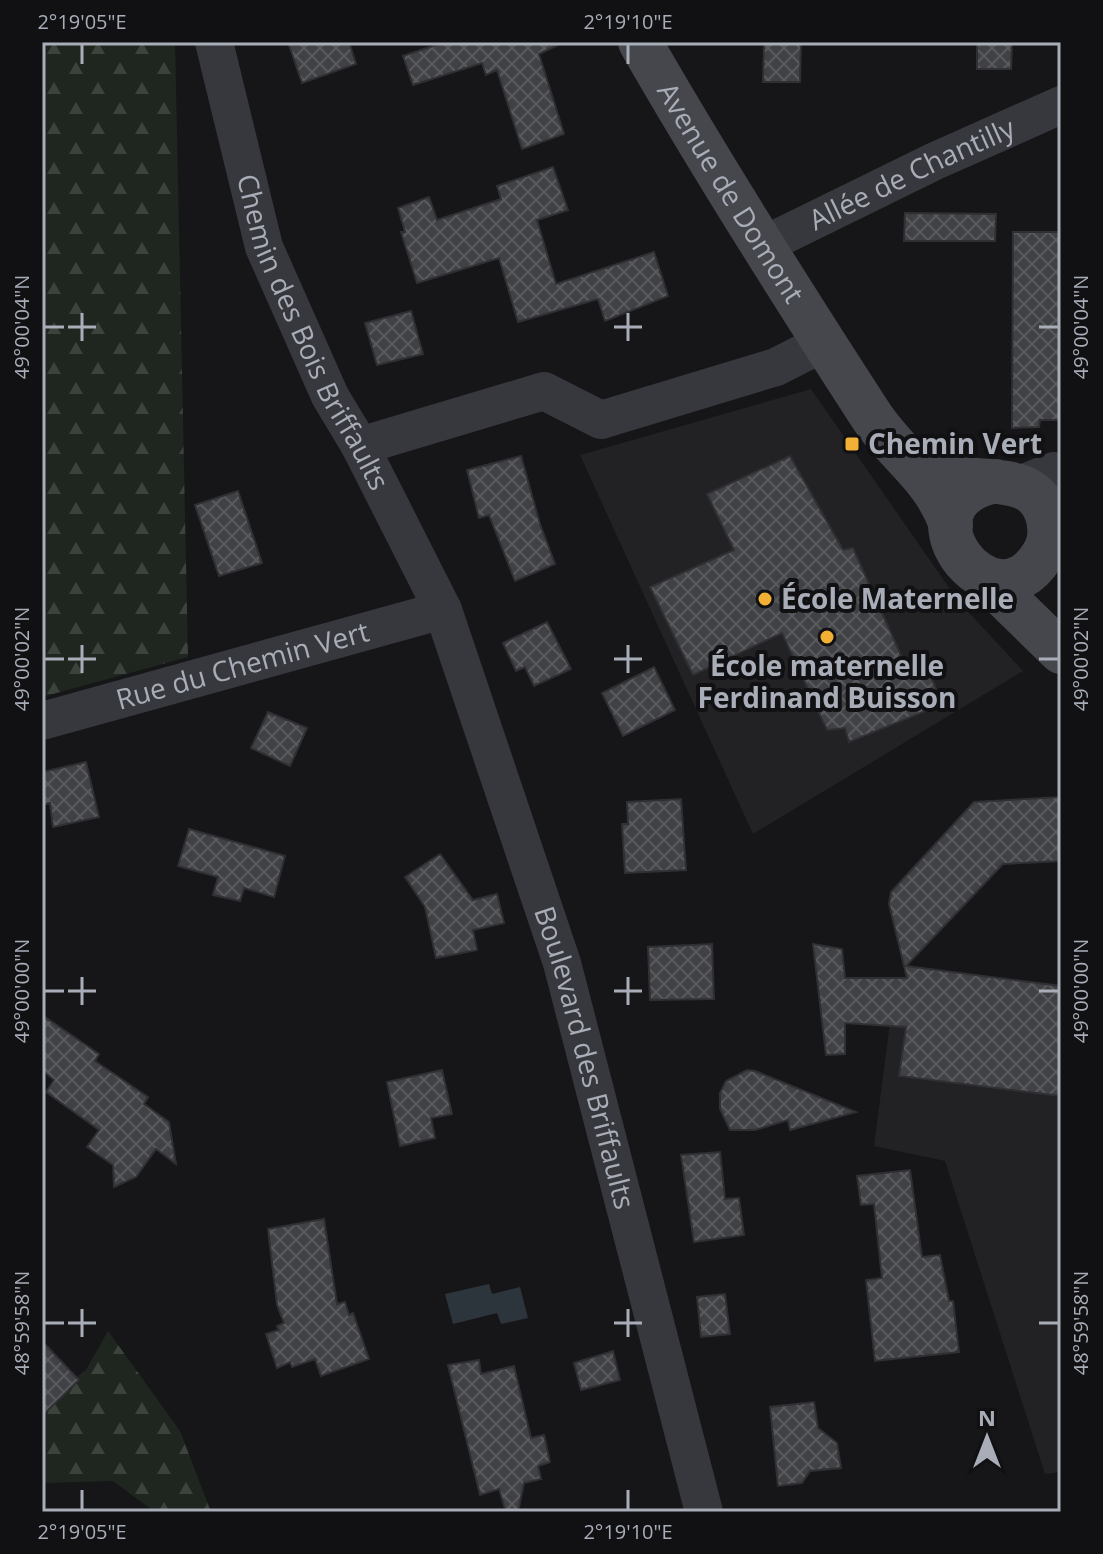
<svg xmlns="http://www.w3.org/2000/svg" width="1103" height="1554" font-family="'Open Sans',sans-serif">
  <defs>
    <pattern id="forest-firs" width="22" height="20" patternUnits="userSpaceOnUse" patternTransform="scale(2)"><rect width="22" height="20" fill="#1e261f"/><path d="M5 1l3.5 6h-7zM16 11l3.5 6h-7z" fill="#3c433d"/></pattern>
    <pattern id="building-cross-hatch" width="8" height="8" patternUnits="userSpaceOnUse" patternTransform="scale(2)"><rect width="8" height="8" fill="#404145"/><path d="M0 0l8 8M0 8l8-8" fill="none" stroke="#595a5e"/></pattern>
  </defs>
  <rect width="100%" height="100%" fill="#161618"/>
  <path fill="#222225" d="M811,389L959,602L1023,671L753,834L580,455Z
    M894,992L1061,1014V1472L1045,1474L945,1161L874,1146Z"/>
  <path fill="url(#forest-firs)" d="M42,42H175L188,657L42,697Z
    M108,1331L180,1431L211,1512H155L113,1481L42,1483V1402L86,1370Z"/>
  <path fill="#2c353c" d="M489,1284L492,1294L520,1287L528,1318L501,1324L497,1313L453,1324L445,1294Z"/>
  <path fill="url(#building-cross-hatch)" stroke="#303034" stroke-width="2" d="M288,42H349L356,64L302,83Z
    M445,42H564L539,54L564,134L522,149L497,70L486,75L482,63L413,85L403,56Z
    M764,42H801L800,82H763Z
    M977,42H1012L1011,69H977Z
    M553,167L568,210L537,220L556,284L654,252L668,296L605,321L598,299L518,322L499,258L417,283L401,232H405L398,208L429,197L437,220L501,199L497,186Z
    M905,213L996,214L995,241H904Z
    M1013,232H1061V420H1040L1039,427L1012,428Z
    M411,311L423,354L377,365L365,323Z
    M521,456L540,524L555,564L515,581L489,515L479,518L467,470Z
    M790,456L843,550L853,548L903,660L921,655L943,704L849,742L845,728L827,730L782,633L693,675L650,587L734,550L707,494Z
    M238,491L262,563L219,576L195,505Z
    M547,622L571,669L534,686L525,667L516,671L503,643Z
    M654,667L675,710L623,736L602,693Z
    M268,712L307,728L290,766L251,748Z
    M86,762L99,817L53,827L50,803L42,805V772Z
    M1061,797V861L1003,864L906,966L1061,986V1096L899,1076L906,1027L845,1023V1054L826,1055L813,944L842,949L845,978H907L889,904L891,892L974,802Z
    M681,799L686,870L625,873L622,824H628L627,802Z
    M189,829L285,856L274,897L244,888L240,901L213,895L218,877L178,866Z
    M440,854L473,900L497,894L504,923L473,930L477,950L436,958L425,907L405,877Z
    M712,944L714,999L650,1000L648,947Z
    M42,1015L99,1054L95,1061L148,1097L144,1104L169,1122L176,1164L156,1149L136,1177L114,1187L113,1165L87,1147L99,1130L46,1092L54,1080L42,1070Z
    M442,1070L452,1114L431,1118L435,1138L400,1146L387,1082Z
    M747,1070L755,1071L856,1112L790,1130L788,1120L755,1130H730L720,1109V1093L726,1081Z
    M720,1152L725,1199L739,1198L744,1235L694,1242L681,1155Z
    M910,1170L922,1257L940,1255L949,1301H953L959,1352L875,1361L866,1280L882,1278L874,1204L861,1205L857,1176Z
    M324,1219L337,1304L345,1302L349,1315L353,1313L369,1359L321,1376L315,1359L292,1367L290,1362L277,1368L266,1334L279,1330L277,1326L284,1323L277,1305L268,1229Z
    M725,1294L730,1334L701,1337L697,1297Z
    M42,1341L79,1380L42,1416Z
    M613,1351L620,1380L581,1390L574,1363Z
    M479,1360L481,1374L514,1366L531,1438L544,1435L550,1462L538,1466L541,1479L524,1483L518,1512H506L499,1489L480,1495L448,1365Z
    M814,1402L818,1428L837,1443L841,1468L810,1471L802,1483L778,1486L770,1407Z"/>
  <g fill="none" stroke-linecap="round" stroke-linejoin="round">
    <g stroke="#37383d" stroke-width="38">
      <path id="s1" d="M214,42L264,247L330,396L360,446L443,610L562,963L704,1512"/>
      <path id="s2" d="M764,245L935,161L1061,105"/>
      <path d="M360,446L544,391L601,420L776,367L823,343"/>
      <path d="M1019,485L1054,471L1046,511"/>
      <path id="s3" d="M42,721L443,610"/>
    </g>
    <g stroke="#45474d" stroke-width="44">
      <path id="s4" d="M640,42C712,168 791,292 870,414C897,456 933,474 951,525"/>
      <path d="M912,461C927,467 943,473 959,477C991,485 1034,474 1047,515C1051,529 1050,544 1042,556C992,636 891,502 996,481"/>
      <path d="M984,577L1061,652"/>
    </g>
  </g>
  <path fill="none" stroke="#a8adb8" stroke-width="3" d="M82,44V64M628,44V64M82,313V341M628,313V341M44,327H64M68,327H96M614,327H642M1039,327H1059M82,645V673M628,645V673M44,659H64M68,659H96M614,659H642M1039,659H1059M82,977V1005M628,977V1005M44,991H64M68,991H96M614,991H642M1039,991H1059M82,1309V1337M628,1309V1337M44,1323H64M68,1323H96M614,1323H642M1039,1323H1059M82,1490V1510M628,1490V1510"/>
  <g fill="#f2b134" stroke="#111113" stroke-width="3">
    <rect x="844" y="436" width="16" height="16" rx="4"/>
    <circle cx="765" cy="599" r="8"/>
    <circle cx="827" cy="637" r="8"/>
  </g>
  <g text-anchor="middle" stroke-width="8" stroke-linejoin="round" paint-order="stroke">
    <g font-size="28" fill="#a8adb8" stroke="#111113">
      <text dy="10" stroke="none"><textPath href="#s2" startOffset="164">Allée de Chantilly</textPath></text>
      <text dy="10" stroke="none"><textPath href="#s4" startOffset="176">Avenue de Domont</textPath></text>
      <text dy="10" stroke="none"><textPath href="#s1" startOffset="308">Chemin des Bois Briffaults</textPath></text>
      <text dy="10" stroke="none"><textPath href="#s3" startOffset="208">Rue du Chemin Vert</textPath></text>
      <text dy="10" stroke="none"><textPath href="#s1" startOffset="1086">Boulevard des Briffaults</textPath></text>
    </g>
    <g font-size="28" font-weight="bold" fill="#a8adb8" stroke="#111113" text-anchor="start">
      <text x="868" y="454">Chemin Vert</text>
      <text x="781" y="609">École Maternelle</text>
      <text x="827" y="676" text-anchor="middle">École maternelle<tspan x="827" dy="32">Ferdinand Buisson</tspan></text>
    </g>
  </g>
  <rect width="1103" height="1554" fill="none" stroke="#111113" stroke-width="88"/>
  <g transform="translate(987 1438)" stroke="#111113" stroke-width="6" paint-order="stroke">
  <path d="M0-6L14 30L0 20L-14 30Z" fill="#a8adb8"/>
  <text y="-12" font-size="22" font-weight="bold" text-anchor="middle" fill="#a8adb8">N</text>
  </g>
  <rect x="44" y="44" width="1015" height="1466" fill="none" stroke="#a8adb8" stroke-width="3"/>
  <g font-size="20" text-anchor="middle" fill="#a8adb8">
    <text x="82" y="29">2°19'05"E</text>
    <text x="628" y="29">2°19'10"E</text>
    <text transform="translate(22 327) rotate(-90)" y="7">49°00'04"N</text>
    <text transform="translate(1081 327) rotate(-90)" y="7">49°00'04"N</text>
    <text transform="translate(22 659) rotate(-90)" y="7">49°00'02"N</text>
    <text transform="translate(1081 659) rotate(-90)" y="7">49°00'02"N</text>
    <text transform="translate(22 991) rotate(-90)" y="7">49°00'00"N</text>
    <text transform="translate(1081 991) rotate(-90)" y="7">49°00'00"N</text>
    <text transform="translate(22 1323) rotate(-90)" y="7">48°59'58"N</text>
    <text transform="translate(1081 1323) rotate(-90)" y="7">48°59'58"N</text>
    <text x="82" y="1539">2°19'05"E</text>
    <text x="628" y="1539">2°19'10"E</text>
  </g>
</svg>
